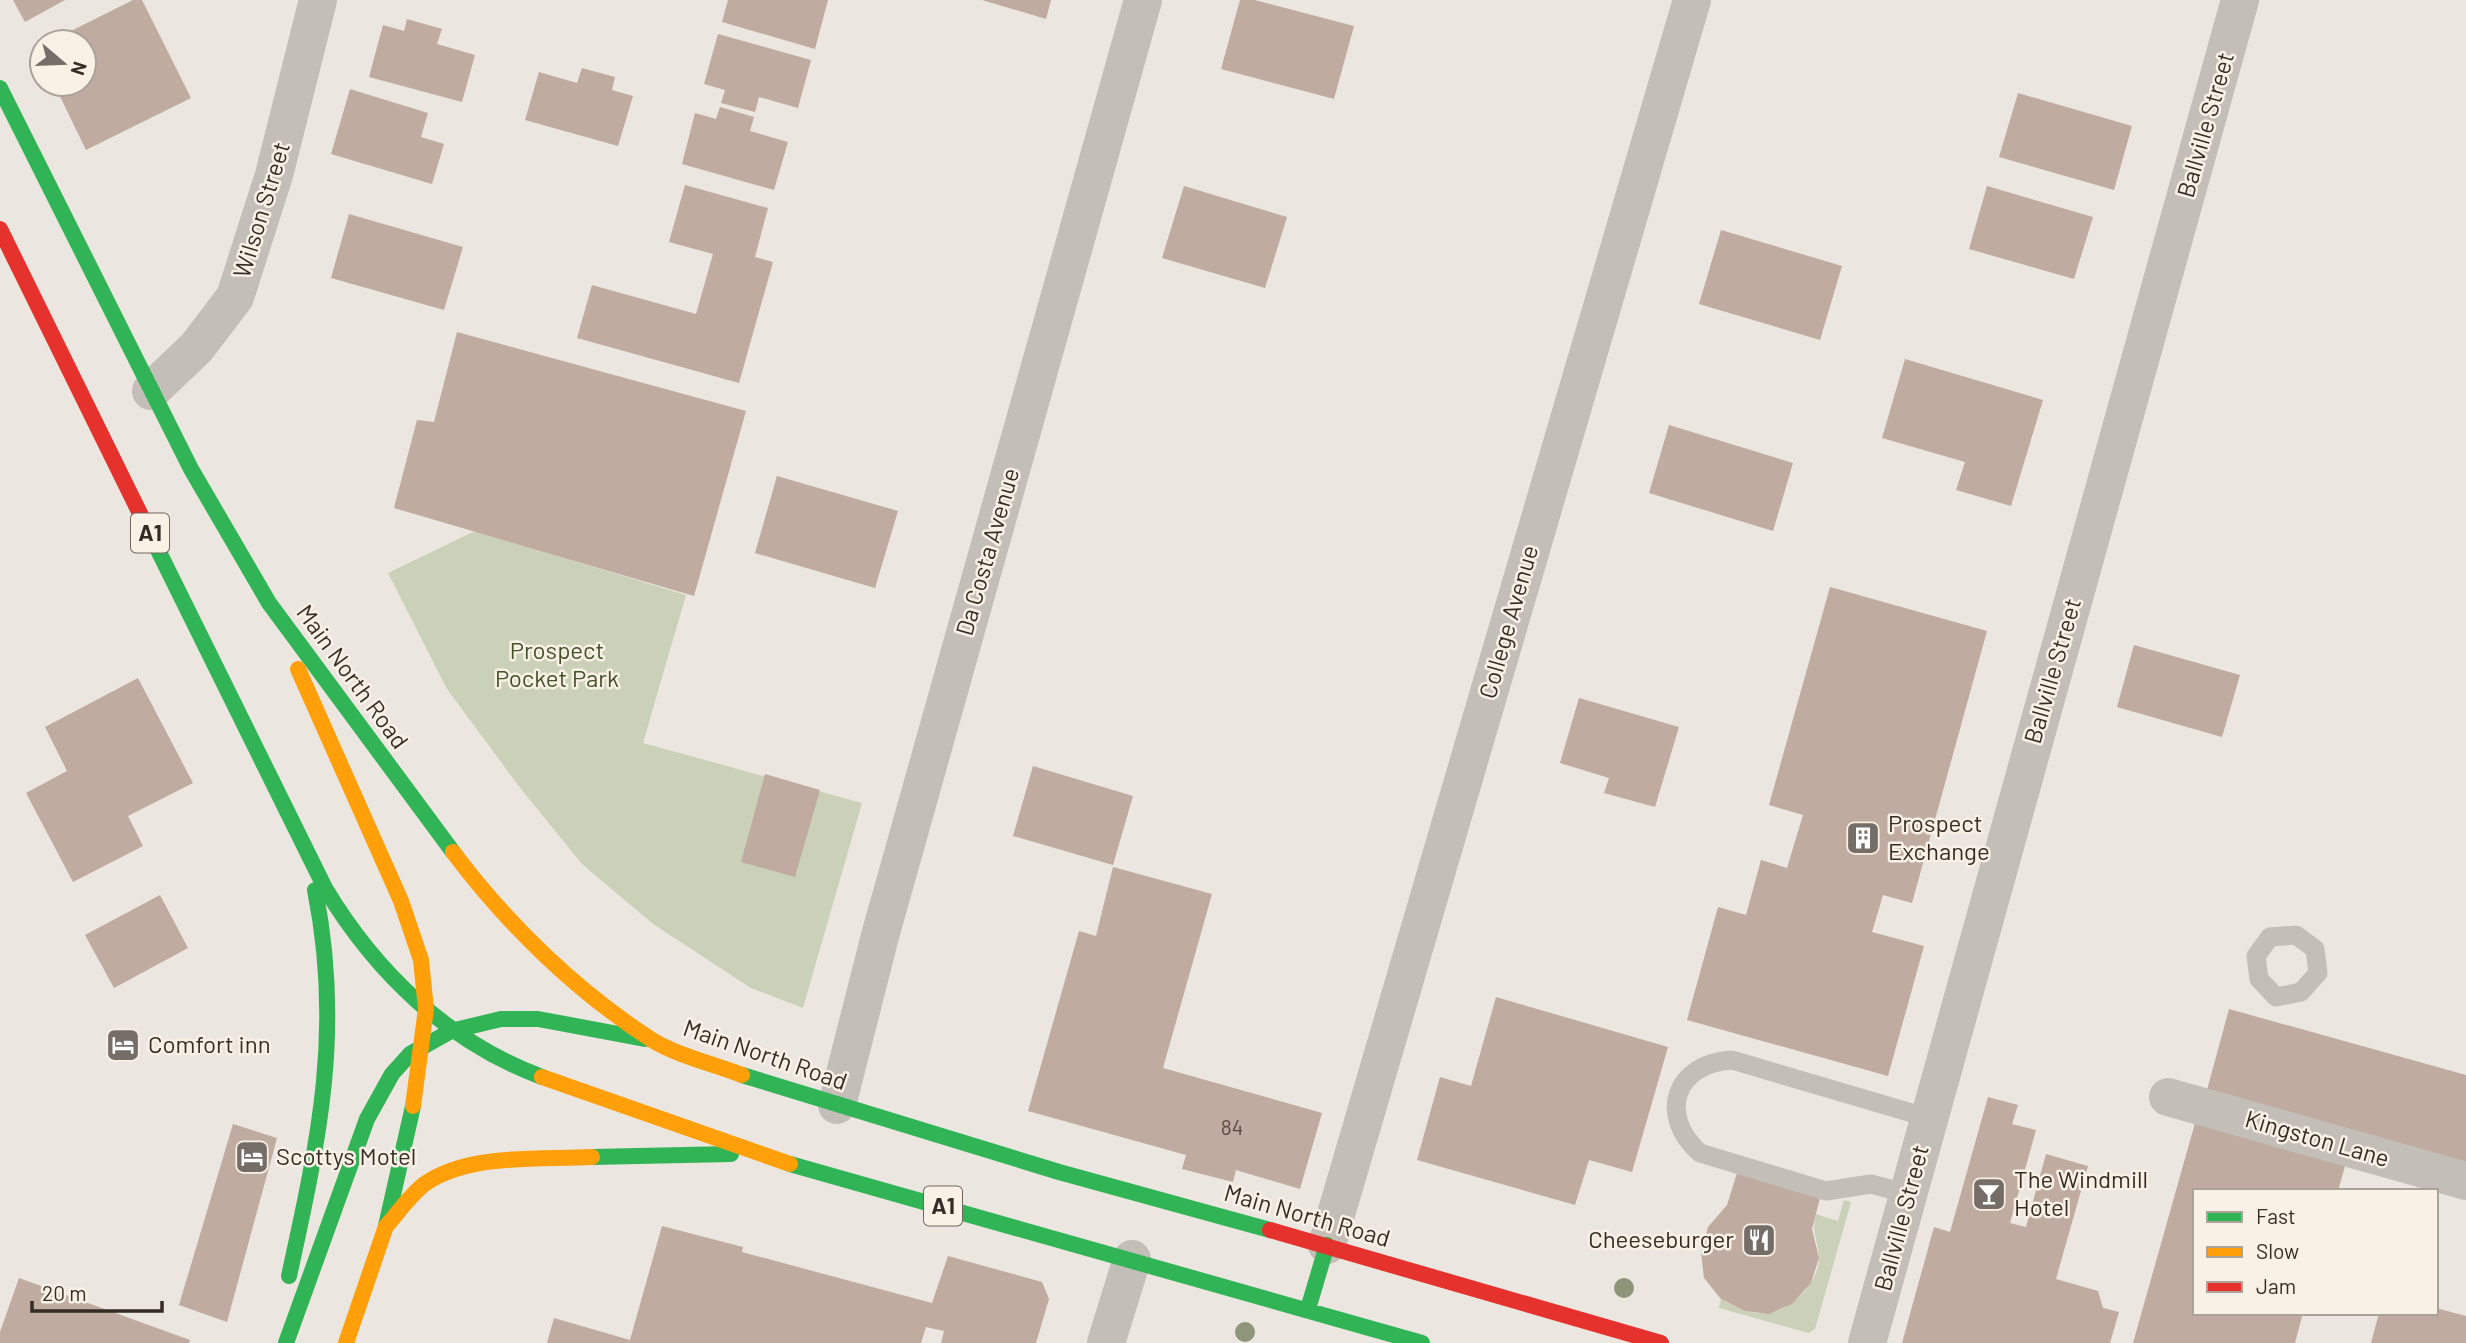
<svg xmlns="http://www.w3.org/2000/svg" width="2466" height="1343" font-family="Barlow,sans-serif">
  <rect width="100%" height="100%" fill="#ebe6df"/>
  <path fill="#cbd1b8" d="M475,531L686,595L643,743L862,803L803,1008L751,988L653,924L582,864L521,789L447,689L388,573Z
    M1844,1200L1851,1202L1815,1329L1809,1333L1719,1308L1721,1299C1736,1307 1750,1315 1767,1313C1791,1312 1820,1281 1819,1257C1818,1240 1811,1231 1816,1214L1838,1221Z"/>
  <path fill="#bfaba0" d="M13,0H65L25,22Z
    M133,0H142L191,98L86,150L54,84H84V42H49Z
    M728,0H828L815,49L722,22Z
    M982,0H1051L1046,19Z
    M1240,0H1255L1354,26L1334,99L1221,69Z
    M407,19L442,29L437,44L475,55L462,102L369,77L383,25L404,31Z
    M718,34L811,60L798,108L759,97L755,112L721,103L725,90L704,84Z
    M582,68L615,77L612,90L633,96L618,146L525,120L539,72L577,83Z
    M350,89L428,113L421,137L444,144L432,184L331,154Z
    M2018,93L2132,126L2114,190L1999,157Z
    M720,107L754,117L750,131L788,142L774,190L682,164L695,113L716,119Z
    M685,185L768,208L755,257L773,262L739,383L577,338L592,285L696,314L713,254L669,242Z
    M1184,186L1287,217L1265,288L1162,258Z
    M1987,186L2093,217L2074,279L1969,249Z
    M349,214L463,247L444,310L331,278Z
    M1721,230L1842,266L1820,340L1699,304Z
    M457,332L746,411L694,596L394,508L417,420L434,422Z
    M1905,359L2043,400L2011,506L1956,490L1965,462L1882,438Z
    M1669,425L1793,463L1773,531L1649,493Z
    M777,476L898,511L875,588L755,553Z
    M1830,587L1987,631L1912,903L1883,895L1872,932L1924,946L1888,1076L1687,1020L1718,907L1746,915L1761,860L1787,868L1803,815L1769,805Z
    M2134,645L2240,675L2222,737L2117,707Z
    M138,678L193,783L128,816L143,846L73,882L26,793L67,771L45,727Z
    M1579,698L1679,727L1655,807L1604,793L1609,778L1560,763Z
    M1033,766L1133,796L1113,865L1013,836Z
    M765,774L820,790L795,877L741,862Z
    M1113,867L1212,894L1163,1068L1322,1113L1300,1189L1236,1170L1233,1182L1182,1169L1186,1155L1028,1111L1079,931L1096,936Z
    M160,895L188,948L114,988L85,935Z
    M1496,997L1668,1047L1632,1172L1589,1160L1575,1205L1417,1160L1440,1077L1471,1086Z
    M2229,1009L2466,1075V1173L2204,1101Z
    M1988,1097L2018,1105L2012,1124L2036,1130L2010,1223L2026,1227L2046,1154L2088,1166L2056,1279L2098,1291L2103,1308L2119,1312L2110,1343H1902L1934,1227L1950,1232Z
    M2197,1116L2347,1159L2338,1191H2195V1313H2303L2295,1343H2133Z
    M233,1124L277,1138L227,1322L179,1305Z
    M1738,1170L1821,1194L1812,1229L1819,1258L1811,1283L1792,1304L1769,1314L1745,1311L1721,1299L1704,1278L1701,1252L1708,1227L1727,1205Z
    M662,1226L743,1247L742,1252L932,1303L948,1256L1042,1282L1049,1299L1036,1343H941L944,1331L926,1327L921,1343H547L554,1318L630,1340Z
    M19,1278L190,1340L189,1343H0V1332Z
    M2436,1308L2466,1316V1343H2371L2379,1313H2436Z"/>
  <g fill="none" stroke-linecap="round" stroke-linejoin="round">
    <path stroke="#c4beb8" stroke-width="19" d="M2296,935L2315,949L2318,973L2301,992L2276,997L2259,979L2256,956L2270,937Z
      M1908,1194L1871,1184L1826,1191L1700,1153C1657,1115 1675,1063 1732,1060L1929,1118"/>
    <path stroke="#c4beb8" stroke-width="38" d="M151,391L197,347L235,297L274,175L318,0
      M2168,1097L2466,1181
      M837,1105L880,936L1143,0
      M1327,1245L1692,0
      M1106,1343L1132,1259
      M1867,1343L2240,0"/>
    <path stroke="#30b455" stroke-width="16" d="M0,88L191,469L269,603L453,852
      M155,544L325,888C376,973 448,1042 542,1077
      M742,1075L1059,1172L1270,1230
      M592,1157L731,1154
      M790,1164L1422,1343
      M386,1226L413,1106
      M289,1276C319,1139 343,1030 315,890
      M1308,1309L1327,1245
      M286,1343L367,1119L392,1074L410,1054L451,1031L501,1019H538L645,1039"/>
    <path stroke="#ff9f0a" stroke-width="16" d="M298,669L401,901L421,960L426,1009L413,1106
      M453,852C507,924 576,991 652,1040C678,1056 714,1064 742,1075
      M542,1077L790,1164
      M389,1223C400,1210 412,1193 426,1183C471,1153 540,1160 592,1157
      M346,1343L386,1226"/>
    <path stroke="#e5322d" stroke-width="16" d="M0,229L155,544
      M1270,1230L1661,1343"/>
  </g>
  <g fill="#8e957b">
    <circle cx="1624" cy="1288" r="10"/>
    <circle cx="1245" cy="1332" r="10"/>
  </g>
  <defs>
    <g id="building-square" transform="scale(1.75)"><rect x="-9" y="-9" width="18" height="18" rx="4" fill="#756d67" stroke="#f9f1e5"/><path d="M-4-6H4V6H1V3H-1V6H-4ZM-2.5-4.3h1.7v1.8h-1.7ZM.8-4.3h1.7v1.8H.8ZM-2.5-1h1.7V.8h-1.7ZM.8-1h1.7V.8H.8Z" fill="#fff"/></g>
    <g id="hotel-square" transform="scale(1.75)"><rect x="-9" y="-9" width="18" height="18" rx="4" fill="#756d67" stroke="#f9f1e5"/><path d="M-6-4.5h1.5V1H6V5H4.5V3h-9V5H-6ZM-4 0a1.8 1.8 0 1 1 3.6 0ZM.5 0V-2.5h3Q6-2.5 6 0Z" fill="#fff"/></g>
    <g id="bar-square" transform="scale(1.75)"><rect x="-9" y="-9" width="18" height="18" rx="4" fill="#756d67" stroke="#f9f1e5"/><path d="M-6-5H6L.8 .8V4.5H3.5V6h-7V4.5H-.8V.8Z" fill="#fff"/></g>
    <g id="restaurant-square" transform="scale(1.75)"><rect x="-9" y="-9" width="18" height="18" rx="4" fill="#756d67" stroke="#f9f1e5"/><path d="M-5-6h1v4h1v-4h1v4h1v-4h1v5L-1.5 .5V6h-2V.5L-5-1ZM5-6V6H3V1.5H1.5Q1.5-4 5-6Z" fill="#fff"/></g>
  </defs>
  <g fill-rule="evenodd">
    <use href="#building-square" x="1863" y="838"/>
    <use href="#hotel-square" x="123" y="1045"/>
    <use href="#hotel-square" x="252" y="1157"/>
    <use href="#bar-square" x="1989" y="1194"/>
    <use href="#restaurant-square" x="1759" y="1240"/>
  </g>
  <g text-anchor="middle" stroke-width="5" stroke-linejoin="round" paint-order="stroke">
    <g font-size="21" fill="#584c44">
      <text x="1232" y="1135">84</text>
    </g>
    <g fill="#f9f1e5" stroke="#70675f" stroke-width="2">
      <rect x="131" y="513.5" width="38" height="39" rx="5"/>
      <rect x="924" y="1186.5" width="38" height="39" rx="5"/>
    </g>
    <g font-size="23" font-weight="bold" fill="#352c26">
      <text x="150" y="541">A1</text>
      <text x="943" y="1214">A1</text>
    </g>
    <g font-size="24" fill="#352c26" stroke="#f9f1e5">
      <text transform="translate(2206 125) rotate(-74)" y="8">Ballville Street</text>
      <text transform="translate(262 210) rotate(-73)" y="8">Wilson Street</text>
      <text transform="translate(988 552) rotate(-74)" y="8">Da Costa Avenue</text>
      <text transform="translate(1509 622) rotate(-74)" y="8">College Avenue</text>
      <text transform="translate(2053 671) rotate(-74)" y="8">Ballville Street</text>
      <text transform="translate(352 677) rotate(54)" y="8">Main North Road</text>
      <text transform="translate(765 1055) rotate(19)" y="8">Main North Road</text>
      <text transform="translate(2317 1139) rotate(16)" y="8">Kingston Lane</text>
      <text transform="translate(1307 1216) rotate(16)" y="8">Main North Road</text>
      <text transform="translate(1902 1218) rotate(-75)" y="8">Ballville Street</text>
    </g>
    <g font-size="24" fill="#42532a" stroke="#f9f1e5">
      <text x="557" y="659">Prospect<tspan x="557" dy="28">Pocket Park</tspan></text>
    </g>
    <g font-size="24" fill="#352c26" stroke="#f9f1e5" text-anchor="start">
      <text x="1888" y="832">Prospect<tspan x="1888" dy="28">Exchange</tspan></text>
      <text x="148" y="1053">Comfort inn</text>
      <text x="276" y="1165">Scottys Motel</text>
      <text x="2014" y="1188">The Windmill<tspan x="2014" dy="28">Hotel</tspan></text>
      <text x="1734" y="1248" text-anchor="end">Cheeseburger</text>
    </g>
  </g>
  <rect x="2193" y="1189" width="245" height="126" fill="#f9f1e5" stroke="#aba299" stroke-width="2"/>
  <rect x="2207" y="1212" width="35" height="10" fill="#30b455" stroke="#aba299" stroke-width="2"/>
  <text x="2256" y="1224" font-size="21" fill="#352c26">Fast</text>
  <rect x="2207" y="1247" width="35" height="10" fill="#ff9f0a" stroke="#aba299" stroke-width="2"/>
  <text x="2256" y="1259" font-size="21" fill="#352c26">Slow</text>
  <rect x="2207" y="1282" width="35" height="10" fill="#e5322d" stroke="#aba299" stroke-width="2"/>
  <text x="2256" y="1294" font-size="21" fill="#352c26">Jam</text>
  <g transform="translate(63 63) rotate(109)"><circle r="33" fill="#f9f1e5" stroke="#aba299" stroke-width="2"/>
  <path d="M0-5L12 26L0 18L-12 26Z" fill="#756d67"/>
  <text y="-10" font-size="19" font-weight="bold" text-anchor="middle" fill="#352c26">N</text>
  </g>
  <path d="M32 1301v10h130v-10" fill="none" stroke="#352c26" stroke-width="3.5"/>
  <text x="42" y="1301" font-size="21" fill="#352c26" stroke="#f9f1e5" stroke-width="5" paint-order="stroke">20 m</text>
</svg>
